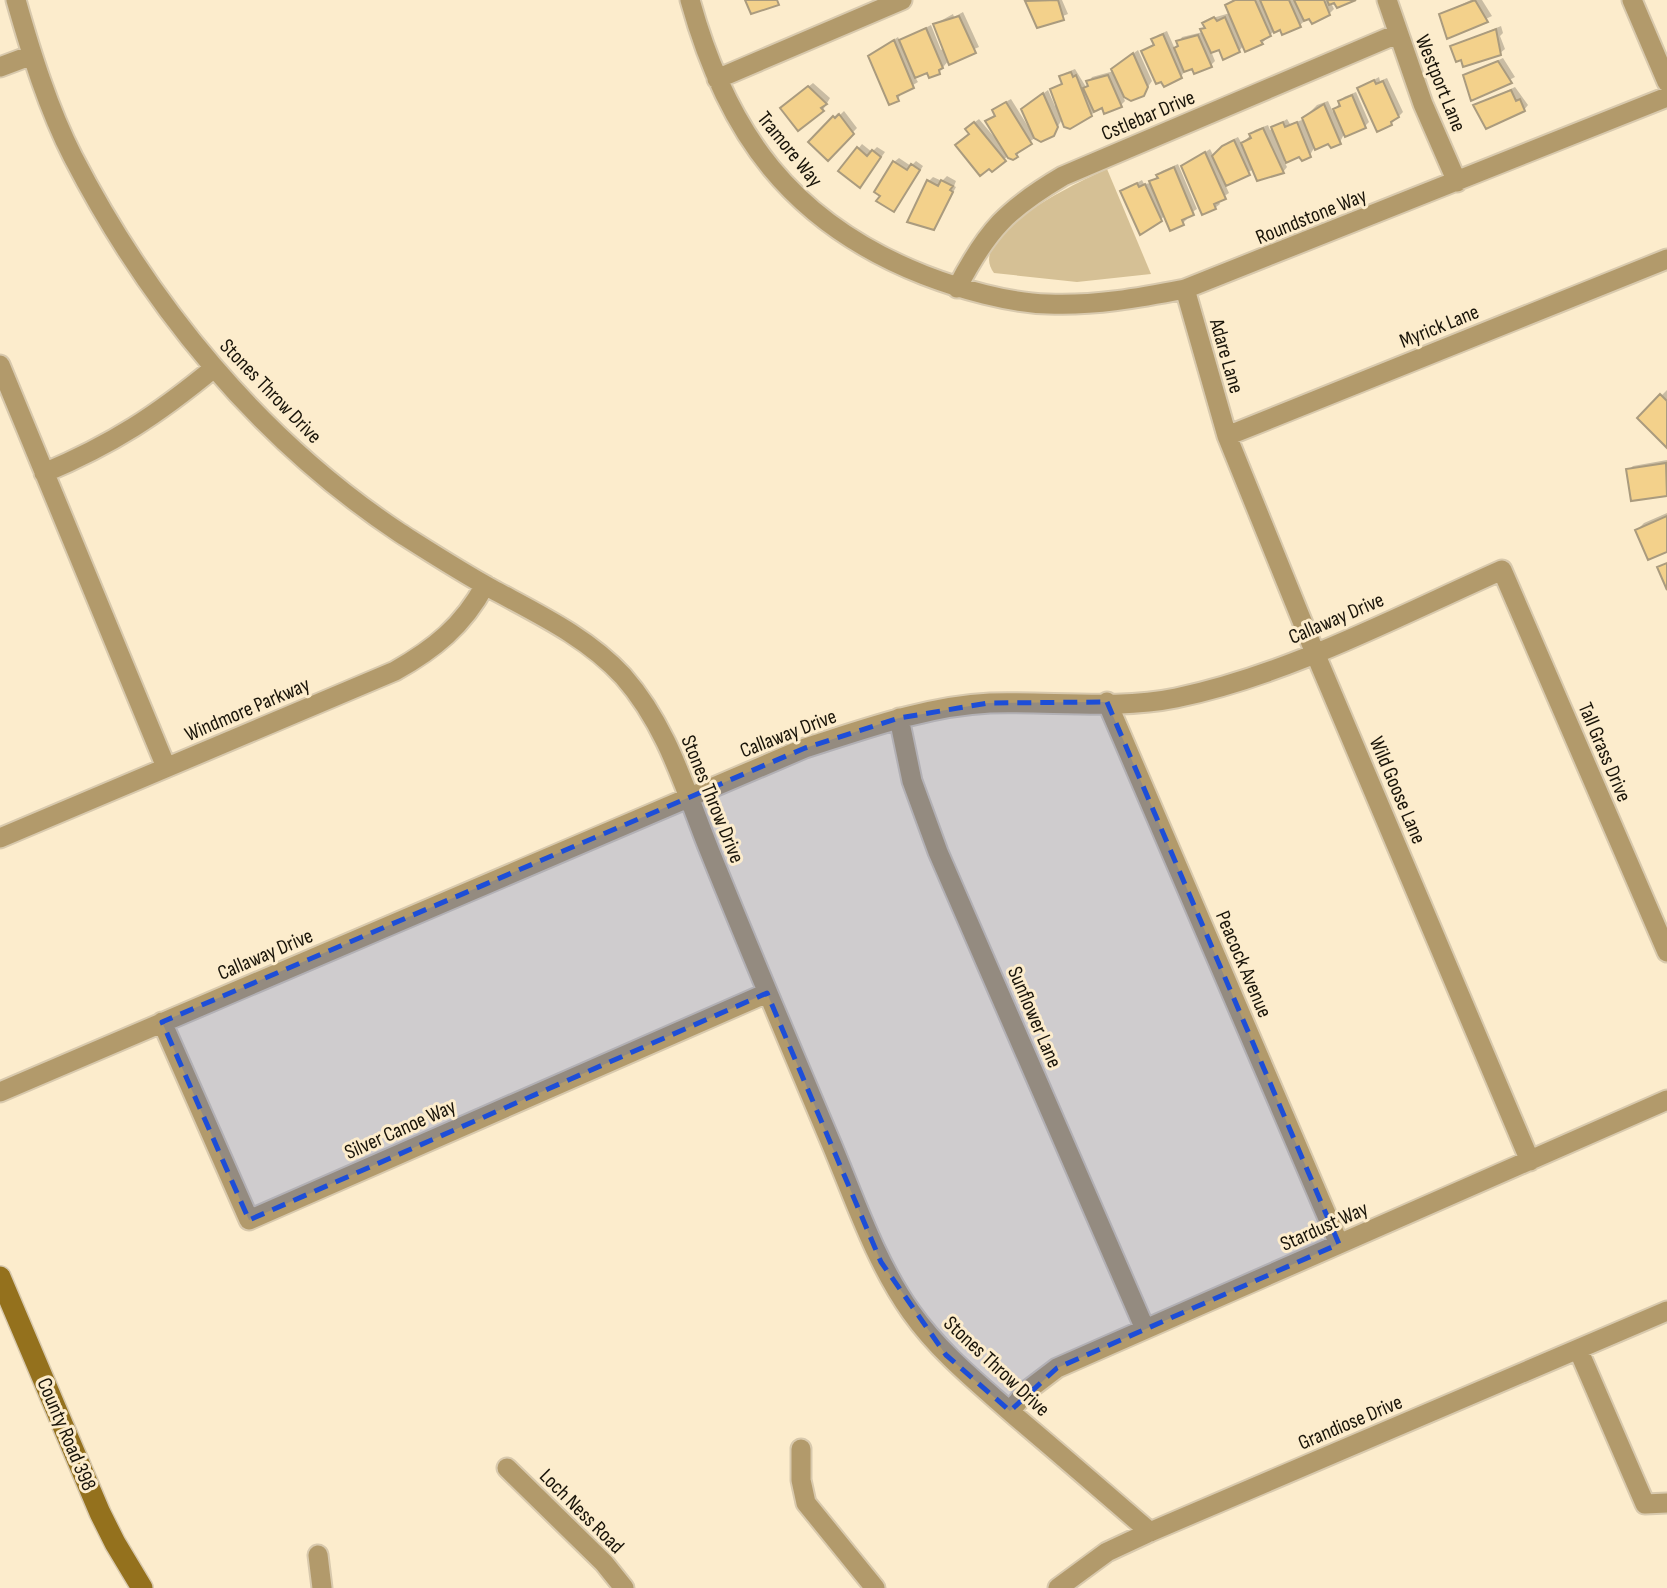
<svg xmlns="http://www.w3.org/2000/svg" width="1667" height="1588" font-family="'Sofia Sans Condensed',sans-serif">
  <rect width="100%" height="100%" fill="#fceccc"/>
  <path fill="#d5c095" d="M1107,169L1151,274L1077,282L994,273C964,235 1080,181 1107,169Z"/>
  <path fill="#0003" d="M1029,0H1062L1068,14L1039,25Z
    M1233,0H1352L1331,3L1334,9L1329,14L1310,16L1300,25L1275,30L1262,43L1244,45L1239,51L1220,48L1211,51L1215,61L1211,65L1193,66L1185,70L1181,77L1143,51L1155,43L1153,40L1158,35L1167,31L1175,49L1182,37L1203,32L1209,19L1230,13L1227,5Z
    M1471,0H1482L1492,16L1448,37L1441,14Z
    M963,12L979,47L949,60L939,72L928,71L915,77L918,82L901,92L898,100L870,56L898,37L900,41L931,25L941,50L944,48L935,24L953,14L954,17Z
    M1501,26L1503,33L1500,36L1505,49L1500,53L1452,46Z
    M1138,50L1152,81L1143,94L1131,99L1122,94L1125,101L1121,105L1102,106L1091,115L1063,118L1053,134L1036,137L1020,149L1017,156H1008L992,169L971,133V125L979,119L995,138L988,122L996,115L994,111L998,106L1011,99L1029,128L1028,105L1048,90L1055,106L1058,105L1052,90L1063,82L1061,77L1065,73L1075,69L1086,87L1092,77L1114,71L1118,65Z
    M1503,58L1515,77L1472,99L1464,76Z
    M1379,77L1380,81L1387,78L1403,112L1391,124L1359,88Z
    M813,83L830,98L823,110L787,104Z
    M1515,87L1528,105L1524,110L1475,106Z
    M1356,92L1369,122L1365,126L1343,136L1340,142H1329L1314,148L1310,155L1303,158L1300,155L1284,161L1287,167L1283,172L1254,169L1225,184L1229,193L1218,200L1220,204L1215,208L1183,167L1210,149L1214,157L1228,142L1238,137L1242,144L1255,130L1268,125L1270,130L1287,119L1290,124L1302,120L1317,105L1328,101L1333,112L1344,97Z
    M844,111L857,128L828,158L810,142L838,113L840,115Z
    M862,144L872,152L877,147L885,152L864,181L858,149Z
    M899,158L911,166L916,161L923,166L898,206L894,162Z
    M1178,164L1197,209L1186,216L1187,219L1183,223L1165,215L1154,227L1141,233L1122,191L1142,180L1144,184L1151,183L1162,171Z
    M947,176L956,181L954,186L956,187L934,228L929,181L933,177L942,181Z
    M1667,390V445L1661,396Z
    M1667,460V494L1633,499L1628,470L1633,466Z
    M1667,513V550L1637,530L1644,523Z"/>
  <path fill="#f3d18b" stroke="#aa9b7e" stroke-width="2" d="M745,0H777L779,5L751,14Z
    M1058,0L1064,20L1037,28L1025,1Z
    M1235,0H1255L1271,36L1261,41L1263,44L1245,52L1225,5Z
    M1260,0H1289L1301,27L1282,35L1280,30L1274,33Z
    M1294,0H1324L1330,15L1312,24L1309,19L1304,21Z
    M1327,0H1356L1337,8L1334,3L1329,5Z
    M1475,0L1488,22L1447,39L1439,14Z
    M959,16L976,53L949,65L933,24Z
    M1214,17L1217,21L1225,17L1240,52L1223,60L1219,50L1211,53L1200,29L1205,28L1202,23Z
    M926,28L943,68L939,70L940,74L929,78L927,73L915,78L899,40Z
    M1496,29L1501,55L1463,67L1461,60L1456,62L1450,46Z
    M1163,34L1182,78L1164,87L1161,82L1156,84L1141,51L1154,45L1151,39Z
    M1198,35L1212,67L1194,74L1192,69L1184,72L1174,48L1178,46L1176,41Z
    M894,40L914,88L897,96L899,101L889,105L868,56Z
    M1133,53L1148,87L1144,96L1131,101L1124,97L1111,69Z
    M1498,61L1512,83L1471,101L1463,75Z
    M1071,72L1073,77L1076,75L1092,116L1070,129L1064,127L1050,89L1062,84L1059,76Z
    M1108,75L1122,107L1104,114L1102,108L1094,112L1083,88L1088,86L1086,81Z
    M1374,80L1376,84L1383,81L1399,117L1391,122L1392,125L1377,132L1357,88Z
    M808,86L827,104L821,108L824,111L798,131L780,108Z
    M1511,90L1516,101L1520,99L1525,111L1486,129L1473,105Z
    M1043,93L1058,127L1054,136L1041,142L1034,138L1021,109Z
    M1352,95L1366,128L1345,137L1333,109L1340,106L1338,101Z
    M1006,102L1032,144L1016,154L1018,157L1013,160L1008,158L985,121L995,116L992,110Z
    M1324,104L1341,144L1331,148L1328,144L1315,150L1302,118Z
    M839,114L854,134L828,161L808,142L833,116L835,118Z
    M974,122L1006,161L992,172L989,169L980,176L955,145L969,134L965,129Z
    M1283,122L1285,127L1297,122L1311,157L1302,161L1299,157L1286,163L1271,127Z
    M1263,128L1284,173L1257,181L1241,143L1251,138L1249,134Z
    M1234,140L1250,175L1226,186L1212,156L1222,146Z
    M857,147L867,156L872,150L881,157L860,188L838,171Z
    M1205,152L1226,199L1214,204L1216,209L1202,215L1181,166Z
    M893,161L907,170L911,164L920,170L894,212L876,201L880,196L874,192Z
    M1174,167L1194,215L1182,220L1184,225L1170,231L1149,181L1158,178L1156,175Z
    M927,180L938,186L941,180L953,186L950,190L953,192L934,230L907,222Z
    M1137,183L1139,187L1145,184L1162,221L1140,235L1120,191Z
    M1660,394L1667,401V448L1637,418Z
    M1666,463L1667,496L1631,501L1626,469Z
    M1667,516V552L1648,560L1635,530Z
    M1667,563V590L1657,567Z"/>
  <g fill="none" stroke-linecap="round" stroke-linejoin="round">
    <g stroke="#d8c9ad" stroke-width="23">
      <path id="street" d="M16,0C31,53 48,108 73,157C150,306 260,440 400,533C430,552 461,572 492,589C538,614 587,637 623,676C668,727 685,790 710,852C749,949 790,1046 831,1143C855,1200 875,1261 911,1312C940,1353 978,1383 1015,1416C1060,1454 1105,1493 1150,1532
        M690,0C727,134 792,223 924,275C960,289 1009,303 1048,304C1094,306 1139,298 1185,289L1667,97
        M1387,0L1423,104L1457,182
        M1632,0L1667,82
        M0,67L32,55
        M717,79L902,0
        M957,288C987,230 1007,209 1063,176L1397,34
        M1185,289L1227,436L1315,653L1530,1161
        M0,365L166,767
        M1227,436L1667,259
        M44,473C113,444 157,415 214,368
        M1107,702L1339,1244
        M899,718L912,781L938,852L1145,1329
        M0,838L395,671C434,649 463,626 485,585
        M162,1022L249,1220L767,993
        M0,1092L805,748C865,729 927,706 990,703C1050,701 1118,710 1176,698C1290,674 1396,617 1502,570L1667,952
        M1578,1349L1645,1504L1667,1503
        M1010,1411L1028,1390L1057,1368L1667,1100
        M801,1449V1480L806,1503L875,1588
        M507,1468L604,1563L624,1588
        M318,1555L322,1588
        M1058,1588L1107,1552L1150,1532L1667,1311"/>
    </g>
    <g stroke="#d8c9ad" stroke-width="24">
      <path id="secondary" d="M0,1277L100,1513L115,1543L142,1588"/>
    </g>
    <use href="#street" stroke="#b29a6b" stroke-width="19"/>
    <use href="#secondary" stroke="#94711d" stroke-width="21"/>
  </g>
  <path fill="#1d4ed8" fill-opacity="0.2" stroke="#1d4ed8" stroke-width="5" stroke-dasharray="14 9" stroke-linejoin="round" d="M1107,702L1339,1244L1057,1368L1010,1411L946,1355L881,1262L767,993L249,1220L162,1022L805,748L899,718L988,703Z"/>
  <g text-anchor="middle" stroke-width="6" stroke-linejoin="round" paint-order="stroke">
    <g font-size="21" fill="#191409" stroke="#fceccc">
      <text transform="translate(1441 83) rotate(68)" y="7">Westport Lane</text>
      <text transform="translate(1148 115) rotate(-23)" y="7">Cstlebar Drive</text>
      <text transform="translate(790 149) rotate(51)" y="7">Tramore Way</text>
      <text transform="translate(1311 216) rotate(-22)" y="7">Roundstone Way</text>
      <text transform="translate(1439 326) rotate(-22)" y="7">Myrick Lane</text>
      <text transform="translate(1227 356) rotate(74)" y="7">Adare Lane</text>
      <text transform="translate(271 391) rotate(46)" y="7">Stones Throw Drive</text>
      <text transform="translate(1336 618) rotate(-23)" y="7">Callaway Drive</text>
      <text transform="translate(247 709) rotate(-23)" y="7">Windmore Parkway</text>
      <text transform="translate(788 733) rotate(-21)" y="7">Callaway Drive</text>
      <text transform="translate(1605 752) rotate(67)" y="7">Tall Grass Drive</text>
      <text transform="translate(1398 790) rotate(67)" y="7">Wild Goose Lane</text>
      <text transform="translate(713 799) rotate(68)" y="7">Stones Throw Drive</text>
      <text transform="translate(265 954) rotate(-23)" y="7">Callaway Drive</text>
      <text transform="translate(1244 964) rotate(67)" y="7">Peacock Avenue</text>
      <text transform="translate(1035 1017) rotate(67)" y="7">Sunflower Lane</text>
      <text transform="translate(400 1129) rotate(-24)" y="7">Silver Canoe Way</text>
      <text transform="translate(1324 1226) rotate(-24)" y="7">Stardust Way</text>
      <text transform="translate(997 1366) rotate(43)" y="7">Stones Throw Drive</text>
      <text transform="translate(1350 1422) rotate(-23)" y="7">Grandiose Drive</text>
      <text transform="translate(67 1434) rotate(67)" y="7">County Road 398</text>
      <text transform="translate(582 1511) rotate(45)" y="7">Loch Ness Road</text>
    </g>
  </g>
</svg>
